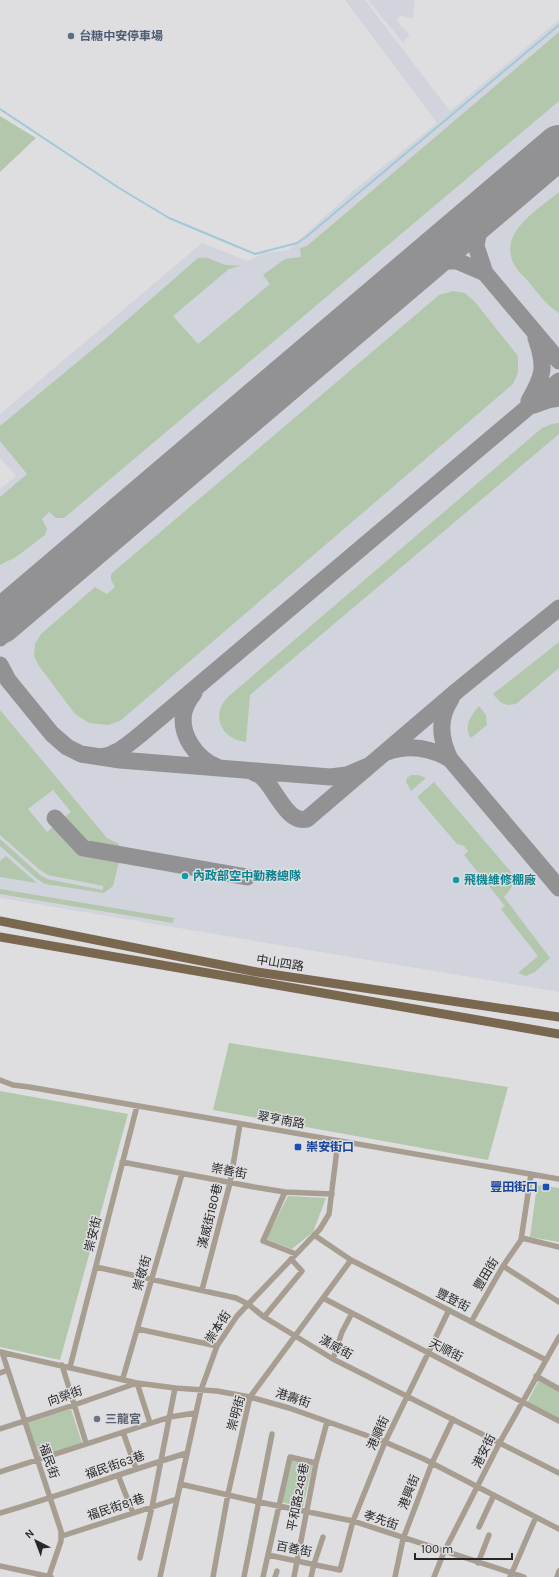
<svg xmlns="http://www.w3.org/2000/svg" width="559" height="1577" font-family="Karla,'Noto Sans TC',sans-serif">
  <rect width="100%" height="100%" fill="#dedee0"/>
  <path fill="#d2d4dd" d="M345,0H365L450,111L559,20V992L0,898V489L16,476L0,458V414L202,243L248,261L264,253L288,250L354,190L437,123Z
    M368,0H415L413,18L400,16L396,20L410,35L403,43Z"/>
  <path fill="#b2c7ac" d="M559,32V101L64,518H56L49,512L42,519L47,529L45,535L16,557L0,565V497L27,474L0,441V426L104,340L198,258C207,256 212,260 220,263C227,266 235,266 243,265L229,269L173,316L198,344L270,284L263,275L285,259L301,257L300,248L307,246Z
    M0,116L36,138L0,172Z
    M559,192V313C546,305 537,292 527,280C523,276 518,271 515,266C496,233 538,210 559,192Z
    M453,291L465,293L475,302L518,356V373L513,384L120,721L108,725L89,723L75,714L39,666L34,656L35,644L41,634L95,587L107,594L115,587L111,580V574L439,295Z
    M559,423V434L250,695L246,742C220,739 210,714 229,696L542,428L552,424Z
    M559,642V668L516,704L507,705L500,702L493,694Z
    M479,706L486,715L487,725L471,738C463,727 471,715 479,706Z
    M0,710L107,838L119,844V849L84,843L62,819L71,812L53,790L28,809L47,832L55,825L79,851L117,859L119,862L113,886L104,893L45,884L37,879L0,846V839L39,874L47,879L103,890V886L48,875L40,870L0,835Z
    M411,775H418L426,778L411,791L406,782L407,778Z
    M434,782L512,873C515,885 511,889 504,897L550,958L535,972L526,976L518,973L538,956L501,909L505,906L464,855L468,851L464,846L457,844L417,797Z
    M6,856L37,883L0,877V861Z
    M0,889L174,918L173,923L0,894Z
    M229,1043L508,1087L488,1160L213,1110Z
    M0,1091L128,1114L60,1360L0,1347Z
    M537,1185L559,1188V1242L530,1237Z
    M288,1196L326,1198L313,1232L292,1249L266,1239Z
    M539,1380L559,1391V1420L527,1403Z
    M71,1409L82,1443L39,1457L27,1423Z
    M290,1458L313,1463L303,1507L280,1502Z"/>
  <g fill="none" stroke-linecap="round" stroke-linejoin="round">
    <path stroke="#a0c9d7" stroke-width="2" d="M0,109L119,188L169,218L255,254L297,243L306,237L559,25"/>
    <path stroke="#929294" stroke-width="17" d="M414,269L435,261H457L485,273L559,361
      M485,273L476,246L480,224L492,203
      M529,401C544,375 546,367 536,338
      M534,405L548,400L559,398
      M0,638L2,631L19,606
      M0,665L8,680L52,734L67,747L81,754L120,760L330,777L347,775L368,766
      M194,693C189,699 186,704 184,712C179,735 197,759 217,767
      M387,752C409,744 429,747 450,759L559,888
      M101,757C117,755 128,744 141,734L559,381
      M450,759C440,739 438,718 451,699
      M251,771C254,773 259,774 262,777C275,788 287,824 307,819L458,690L559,608
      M55,818L83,848L247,877"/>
    <path stroke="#929294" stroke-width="44" d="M0,622L559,147"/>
    <path stroke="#a79d91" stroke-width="5.5" d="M0,1080L13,1085L29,1087L559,1179
      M122,1162L254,1187L285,1192L332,1194
      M285,1192L263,1241L296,1254
      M314,1235L351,1260L546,1360
      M522,1238L559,1247
      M503,1266L559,1302
      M96,1267L236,1298L248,1304L264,1317L333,1359L559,1473
      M202,1290L230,1183L240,1124
      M323,1298L559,1421
      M264,1317L302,1271L291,1259
      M471,1322L503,1266L521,1240L531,1174
      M138,1329L217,1346
      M0,1352L137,1383L175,1388L217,1391L250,1397L289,1408L385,1442L424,1459L559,1529
      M2,1352L61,1531V1541L49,1576
      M333,1359L342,1332L352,1313
      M62,1365L86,1443
      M70,1367L137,1106
      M0,1373L8,1370
      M536,1376L559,1389
      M123,1378L182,1174
      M0,1429L74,1405L137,1383L150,1423
      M123,1432L136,1469
      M0,1472L170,1417L195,1413
      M118,1475L133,1513
      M180,1484L259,1502L353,1521L524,1577
      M0,1513C63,1495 124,1472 187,1453
      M479,1527L494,1495
      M62,1536L177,1499
      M268,1555L340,1570L353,1521L385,1442L449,1310
      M140,1558L152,1507L175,1388
      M478,1563L489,1535
      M0,1566L51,1577
      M160,1577L201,1390L217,1346L237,1316L320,1229L329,1214L338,1141
      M213,1577L228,1494L250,1397L351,1260
      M244,1577L272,1434
      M263,1577L290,1457L316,1463
      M275,1577L277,1571
      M294,1577L316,1463L327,1422
      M311,1577L314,1564L323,1537
      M395,1577L403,1539L432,1463L453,1419
      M434,1577L444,1552L500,1442L559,1337
      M510,1577L536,1517
      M557,1577L559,1571"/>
    <path stroke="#796750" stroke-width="9" d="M0,921L257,972L559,1017
      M0,937L559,1034"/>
  </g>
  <circle fill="#5c6f8a" stroke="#dedee0" stroke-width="1.5" cx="71" cy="36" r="4"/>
  <g fill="#0f9aa8" stroke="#dedee0" stroke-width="1.5">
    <circle cx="185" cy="876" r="4"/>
    <circle cx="456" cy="880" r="4"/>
  </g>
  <g fill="#1a4fb4" stroke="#dedee0" stroke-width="1.5">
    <rect x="294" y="1143" width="8" height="8" rx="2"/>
    <rect x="542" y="1183" width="8" height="8" rx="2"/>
  </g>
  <circle fill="#6b7280" stroke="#dedee0" stroke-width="1.5" cx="97" cy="1419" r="4"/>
  <g text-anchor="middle" stroke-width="3" stroke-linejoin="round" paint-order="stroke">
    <g font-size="12" font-weight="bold" fill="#4e5e75" stroke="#dedee0" text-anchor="start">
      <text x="79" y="40">台糖中安停車場</text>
    </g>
    <g font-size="12" font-weight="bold" fill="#0d838f" stroke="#dedee0" text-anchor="start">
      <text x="193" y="880">內政部空中勤務總隊</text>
      <text x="464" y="884">飛機維修棚廠</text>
    </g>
    <g font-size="12" fill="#272728" stroke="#dedee0">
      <text transform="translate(280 963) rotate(9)" y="4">中山四路</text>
      <text transform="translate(281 1120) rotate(10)" y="4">翠亨南路</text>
      <text transform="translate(229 1171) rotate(11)" y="4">崇善街</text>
      <text transform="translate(210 1216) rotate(-76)" y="4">漢威街180巷</text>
      <text transform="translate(93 1234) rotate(-76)" y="4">崇安街</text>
      <text transform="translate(142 1273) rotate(-74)" y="4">崇敬街</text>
      <text transform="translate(486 1274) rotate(-59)" y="4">豐田街</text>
      <text transform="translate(453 1300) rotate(27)" y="4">豐登街</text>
      <text transform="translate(218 1327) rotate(-57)" y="4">崇本街</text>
      <text transform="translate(336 1347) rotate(29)" y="4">漢威街</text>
      <text transform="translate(446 1350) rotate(27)" y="4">天順街</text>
      <text transform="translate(65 1396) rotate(-19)" y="4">向榮街</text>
      <text transform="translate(293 1398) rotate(18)" y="4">港壽街</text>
      <text transform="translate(236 1413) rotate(-74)" y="4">崇明街</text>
      <text transform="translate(378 1433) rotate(-66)" y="4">港順街</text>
      <text transform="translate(484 1451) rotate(-64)" y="4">港安街</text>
      <text transform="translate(49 1461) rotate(71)" y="4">福民街</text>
      <text transform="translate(115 1465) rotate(-19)" y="4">福民街63巷</text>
      <text transform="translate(409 1492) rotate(-69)" y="4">港興街</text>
      <text transform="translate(298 1497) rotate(-79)" y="4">平和路248巷</text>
      <text transform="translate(116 1507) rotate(-18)" y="4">福民街81巷</text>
      <text transform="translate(381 1520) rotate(19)" y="4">孝先街</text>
      <text transform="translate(294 1549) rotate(11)" y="4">百善街</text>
    </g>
    <g font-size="12" font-weight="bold" fill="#164399" stroke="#dedee0" text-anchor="start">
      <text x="306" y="1151">崇安街口</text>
      <text x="538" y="1191" text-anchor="end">豐田街口</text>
    </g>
    <g font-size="12" font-weight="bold" fill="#5b616d" stroke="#dedee0" text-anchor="start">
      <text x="105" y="1423">三龍宮</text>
    </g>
  </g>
  <g transform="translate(36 1541) rotate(318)" stroke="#dedee0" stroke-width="3" paint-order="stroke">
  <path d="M0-3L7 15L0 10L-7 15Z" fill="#272728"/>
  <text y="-6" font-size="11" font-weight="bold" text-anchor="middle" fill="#272728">N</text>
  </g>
  <path d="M415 1553v6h97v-6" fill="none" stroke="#272728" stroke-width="2"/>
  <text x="421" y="1553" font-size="12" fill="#272728" stroke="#dedee0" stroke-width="3" paint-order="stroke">100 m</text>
</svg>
